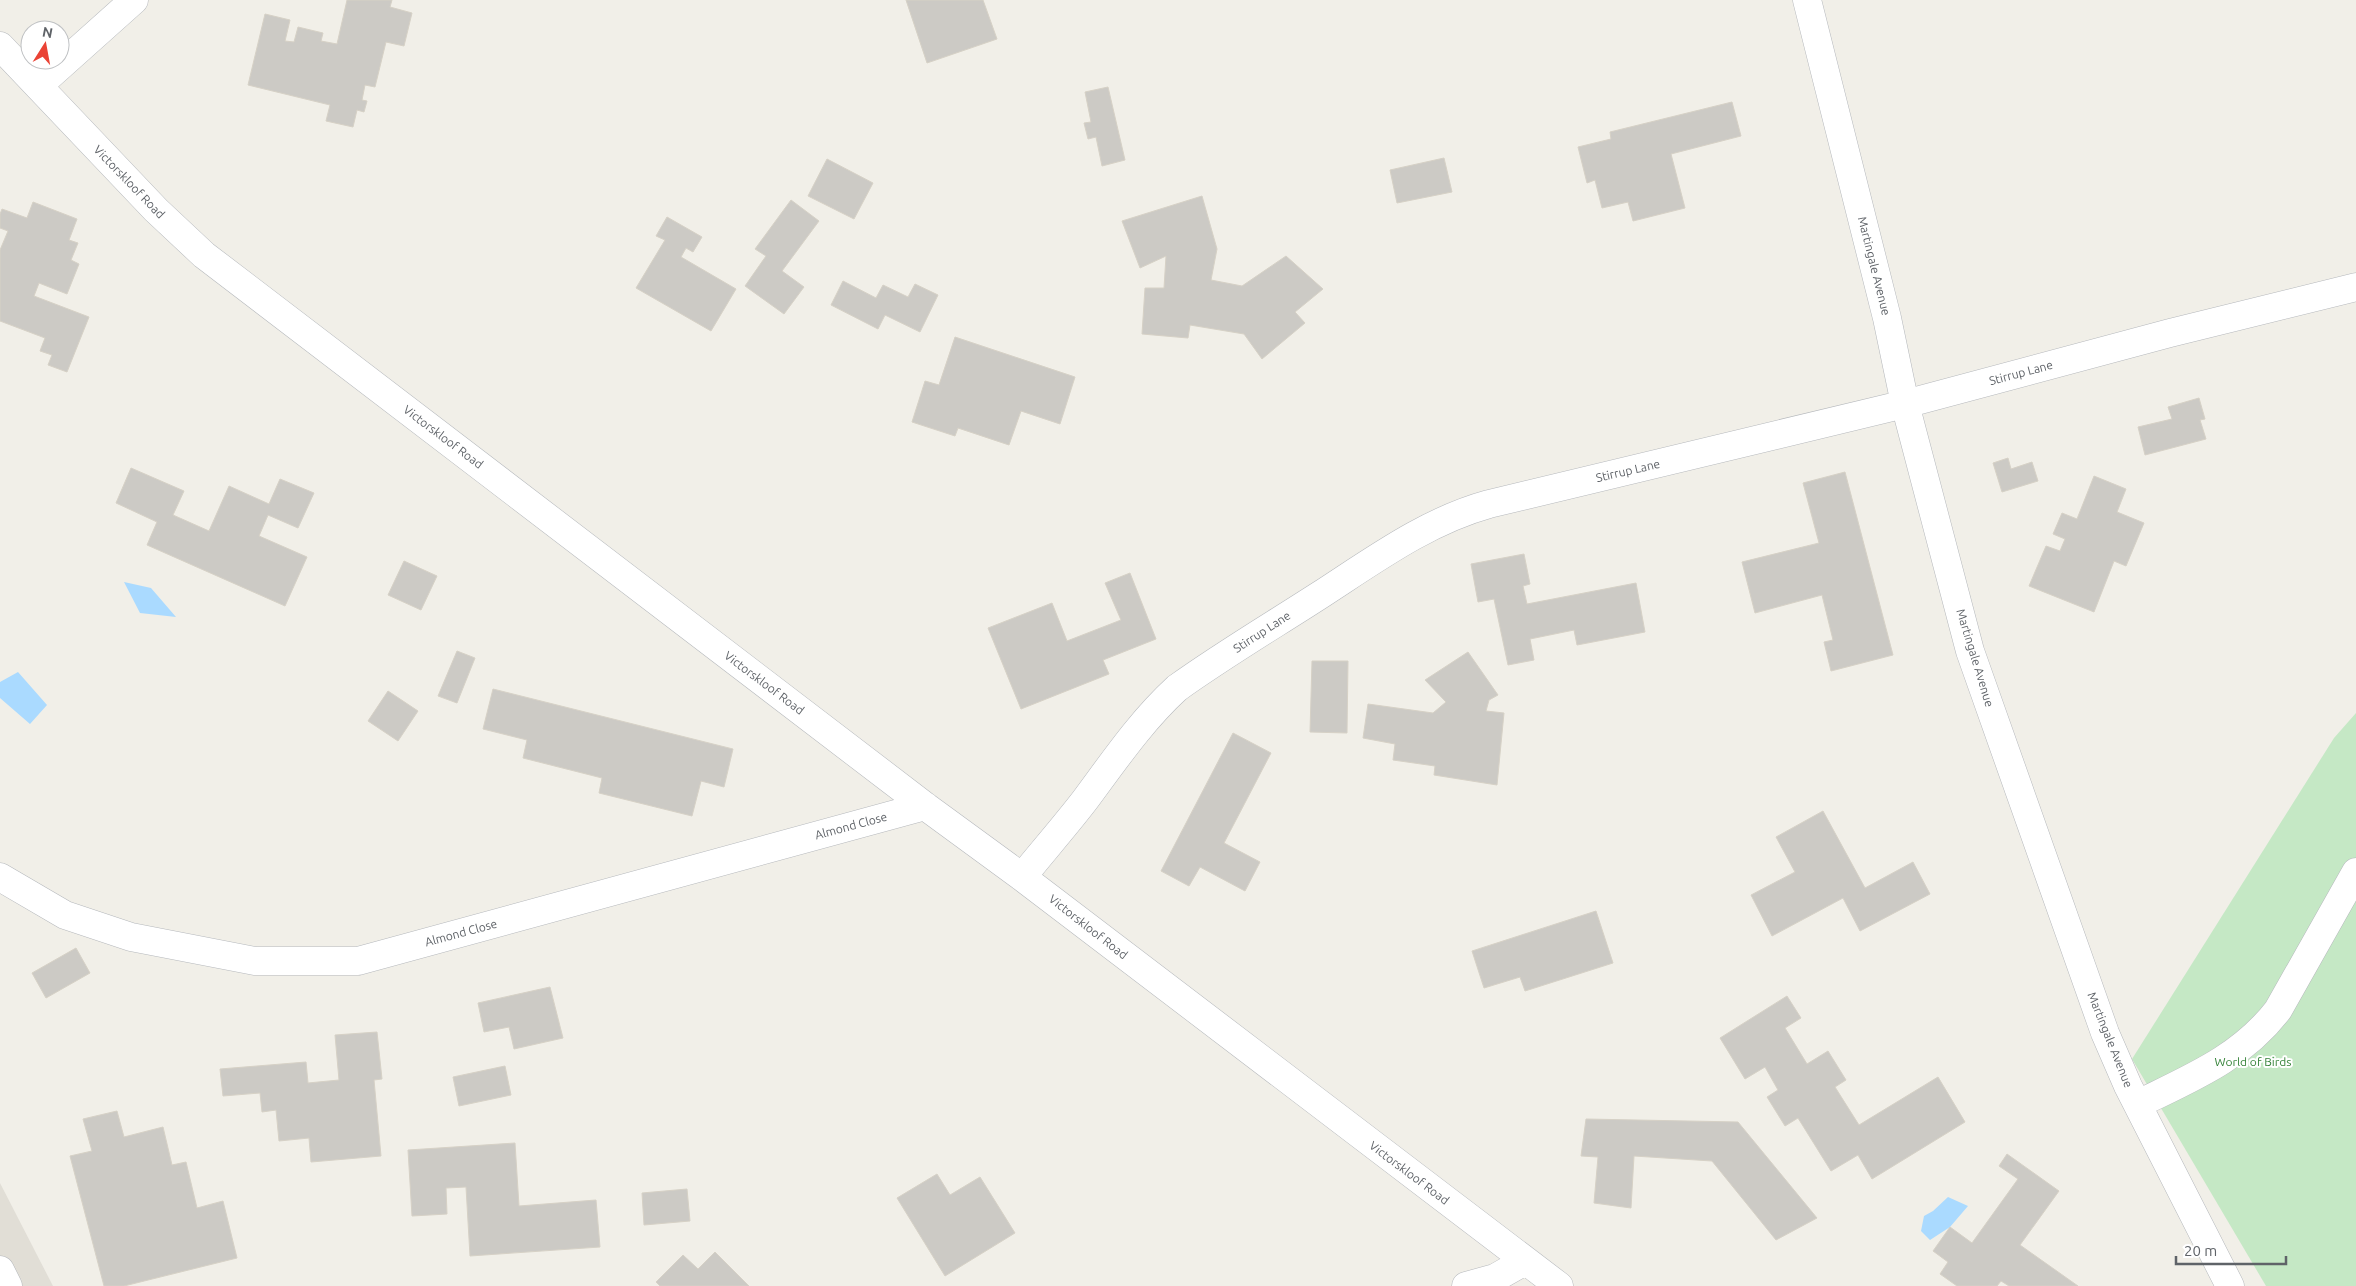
<svg xmlns="http://www.w3.org/2000/svg" width="2356" height="1286" font-family="Ubuntu,sans-serif">
  <rect width="100%" height="100%" fill="#f1efe8"/>
  <path fill="#e1ded6" d="M0,1183L53,1286H0Z"/>
  <path fill="#c5e8c5" d="M2356,713V1286H2266L2132,1059L2334,738Z"/>
  <path fill="#aadaff" d="M124,582L151,588L176,617L140,613Z
    M18,672L47,705L30,724L0,698V682Z
    M1948,1197L1968,1206L1950,1227L1930,1240L1921,1231L1924,1216L1933,1211Z"/>
  <path fill="#cccac5" stroke="#d6d1c6" d="M347,0H392L390,7L412,13L404,46L386,42L375,87L365,85L362,100L367,101L364,112L357,110L353,127L326,121L330,105L248,85L265,14L290,20L285,41L294,42L298,27L323,33L321,41L337,44Z
    M906,0H983L997,39L927,63Z
    M1108,87L1125,160L1102,166L1096,137L1088,139L1084,123L1091,122L1085,92Z
    M1732,102L1741,136L1671,154L1685,208L1633,221L1628,202L1602,208L1595,180L1587,183L1578,147L1611,139L1610,132Z
    M1444,158L1452,192L1397,203L1390,170Z
    M827,159L873,183L854,219L808,196Z
    M1202,196L1217,249L1211,280L1242,286L1286,256L1323,289L1295,312L1305,323L1262,359L1244,334L1190,325L1188,338L1142,334L1145,288H1164L1166,256L1140,268L1122,221Z
    M791,200L819,221L782,271L804,287L784,314L745,286L766,256L755,249Z
    M33,202L77,219L69,240L78,243L71,260L79,264L67,294L39,283L34,296L89,317L67,372L48,365L52,355L40,351L45,338L0,321V250L8,231L0,228V214L2,209L27,218Z
    M667,217L702,237L693,252L686,248L681,257L736,289L711,331L636,288L665,240L656,236Z
    M843,281L876,298L883,285L908,297L915,284L938,295L920,332L885,315L878,329L831,305Z
    M955,337L1075,377L1060,424L1021,411L1009,445L958,428L955,436L912,422L925,381L939,385Z
    M2199,398L2205,419L2200,420L2206,439L2145,455L2138,427L2172,419L2168,407Z
    M2008,458L2011,469L2032,462L2038,481L2002,492L1993,463Z
    M131,468L184,491L173,515L209,531L229,486L269,504L280,479L314,493L298,528L268,515L259,536L307,557L285,606L147,545L157,522L116,503Z
    M1845,472L1893,655L1831,671L1824,642L1833,640L1822,595L1755,613L1742,562L1819,543L1803,483Z
    M2094,476L2126,489L2117,512L2144,523L2126,566L2114,561L2094,612L2029,586L2046,546L2060,551L2065,539L2053,534L2062,513L2077,519Z
    M1524,554L1530,584L1523,586L1527,604L1636,583L1645,632L1577,645L1574,630L1530,639L1534,660L1508,665L1494,599L1478,602L1471,564Z
    M404,561L437,576L421,610L388,595Z
    M1130,573L1156,639L1103,660L1109,674L1021,709L988,628L1052,603L1067,641L1121,620L1105,583Z
    M457,651L475,658L457,703L438,696Z
    M1468,652L1498,695L1489,700L1486,711L1504,713L1497,785L1434,775L1435,766L1393,760L1395,744L1363,738L1368,704L1433,713L1446,702L1425,680Z
    M1312,661H1348L1347,733L1310,732Z
    M493,689L733,749L724,787L701,781L692,816L599,793L602,778L523,758L527,740L483,729Z
    M388,691L418,711L398,741L368,721Z
    M1233,733L1271,753L1224,843L1260,862L1245,891L1200,867L1189,886L1161,871Z
    M1823,811L1865,888L1913,862L1930,894L1860,931L1843,898L1772,936L1751,895L1795,872L1776,837Z
    M1596,911L1613,963L1525,991L1520,977L1484,988L1472,951Z
    M76,948L90,973L46,998L32,973Z
    M550,987L563,1038L514,1049L509,1027L484,1032L478,1003Z
    M1787,996L1801,1018L1785,1028L1807,1064L1828,1051L1846,1080L1835,1087L1859,1125L1938,1077L1965,1122L1872,1179L1858,1155L1831,1171L1798,1118L1785,1126L1767,1097L1778,1090L1765,1067L1745,1079L1720,1038Z
    M377,1032L382,1079L374,1080L381,1156L311,1162L309,1138L279,1141L276,1110L262,1112L260,1093L223,1096L220,1069L306,1062L308,1083L339,1080L335,1035Z
    M505,1066L511,1095L459,1106L453,1077Z
    M117,1111L124,1137L163,1127L172,1165L186,1162L197,1208L223,1201L237,1258L124,1286H104L70,1156L92,1151L83,1119Z
    M1586,1119L1738,1122L1817,1218L1776,1240L1712,1161L1634,1156L1631,1208L1594,1203L1598,1157L1581,1156Z
    M515,1143L519,1206L596,1200L600,1247L470,1256L466,1187L446,1188L447,1214L412,1216L408,1150Z
    M2007,1154L2059,1191L2020,1245L2078,1286H2009L2001,1281L1997,1286H1957L1940,1274L1948,1262L1933,1251L1950,1227L1972,1243L2018,1179L1999,1166Z
    M937,1174L950,1195L980,1177L1015,1233L945,1276L897,1198Z
    M687,1189L690,1221L644,1225L642,1193Z
    M715,1252L749,1286H660L656,1282L683,1255L698,1269Z"/>
  <g fill="none" stroke-linecap="round" stroke-linejoin="round">
    <g stroke="#b5b8bc" stroke-width="29">
      <path id="minor" d="M1807,0L1887,318L1905,404L1970,651L2105,1033L2128,1086L2230,1286
        M0,46L156,210L204,255L925,806L1022,877L1559,1286
        M39,85L134,0
        M0,877L65,915L131,937L255,961H358L925,806
        M1022,877C1043,851 1065,826 1085,800C1114,761 1141,721 1177,688C1223,655 1272,626 1320,595C1374,560 1427,521 1489,504L1905,404L2170,333L2356,287
        M2138,1104C2191,1078 2241,1058 2278,1010L2356,872
        M0,1270L8,1286
        M1466,1286L1495,1278L1525,1261"/>
    </g>
    <use href="#minor" stroke="#fff" stroke-width="28"/>
  </g>
  <g text-anchor="middle" stroke-width="4" stroke-linejoin="round" paint-order="stroke">
    <g font-size="12" fill="#5f6368" stroke="#fff">
      <text transform="translate(129 182) rotate(46)" y="4">Victorskloof Road</text>
      <text transform="translate(1874 266) rotate(76)" y="4">Martingale Avenue</text>
      <text transform="translate(2021 373) rotate(-15)" y="4">Stirrup Lane</text>
      <text transform="translate(443 437) rotate(37)" y="4">Victorskloof Road</text>
      <text transform="translate(1628 471) rotate(-13)" y="4">Stirrup Lane</text>
      <text transform="translate(1262 632) rotate(-33)" y="4">Stirrup Lane</text>
      <text transform="translate(1975 658) rotate(73)" y="4">Martingale Avenue</text>
      <text transform="translate(764 683) rotate(37)" y="4">Victorskloof Road</text>
      <text transform="translate(851 826) rotate(-15)" y="4">Almond Close</text>
      <text transform="translate(1088 927) rotate(38)" y="4">Victorskloof Road</text>
      <text transform="translate(461 933) rotate(-15)" y="4">Almond Close</text>
      <text transform="translate(2110 1040) rotate(68)" y="4">Martingale Avenue</text>
      <text transform="translate(1409 1173) rotate(37)" y="4">Victorskloof Road</text>
    </g>
    <g font-size="12" fill="#348238" stroke="#fff">
      <text x="2253" y="1066">World of Birds</text>
    </g>
  </g>
  <g transform="translate(45 45) rotate(11)"><circle r="24" fill="#ffffff" stroke="#bfc1c3"/>
  <path d="M0-4L9 19L0 12L-9 19Z" fill="#ea4335"/>
  <text y="-8" font-size="14" font-weight="bold" text-anchor="middle" fill="#5f6368">N</text>
  </g>
  <path d="M2176 1256v8h110v-8" fill="none" stroke="#5f6368" stroke-width="2.5"/>
  <text x="2184" y="1256" font-size="15" fill="#5f6368" stroke="#ffffff" stroke-width="4" paint-order="stroke">20 m</text>
</svg>
